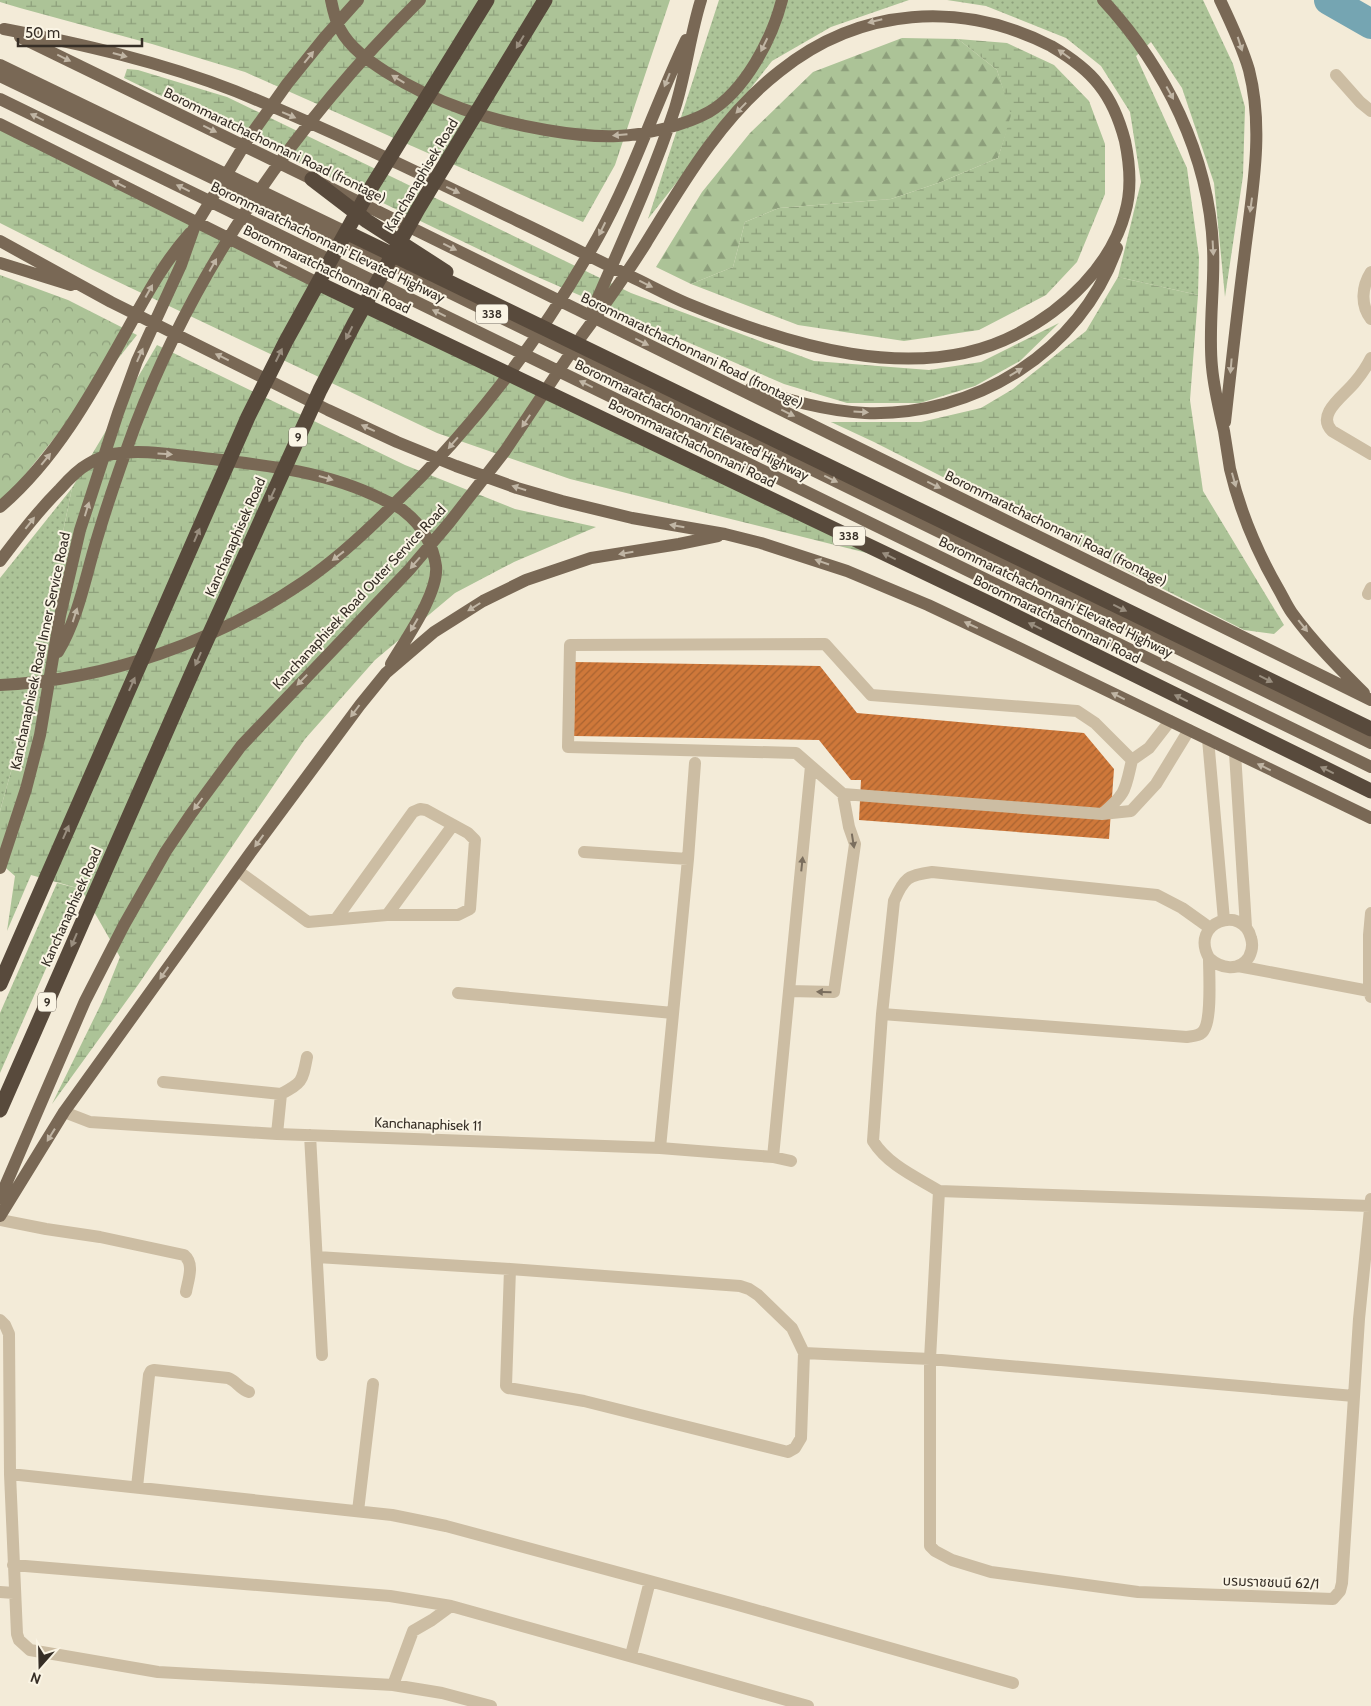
<svg xmlns="http://www.w3.org/2000/svg" width="1371" height="1706" font-family="Cabin,'Noto Sans Thai',sans-serif">
  <defs>
    <pattern id="grass-dots" width="8" height="8" patternUnits="userSpaceOnUse" patternTransform="scale(1.25)"><rect width="8" height="8" fill="#acc397"/><path d="M2 2h.1M6 6h.1" fill="none" stroke="#8d9f7b" stroke-width="1.8" stroke-linecap="round"/></pattern>
    <pattern id="forest-firs" width="22" height="20" patternUnits="userSpaceOnUse" patternTransform="scale(1.25)"><rect width="22" height="20" fill="#acc397"/><path d="M5 1l3.5 6h-7zM16 11l3.5 6h-7z" fill="#8d9f7b"/></pattern>
    <pattern id="wetland-marsh" width="20" height="14" patternUnits="userSpaceOnUse" patternTransform="scale(1.25)"><rect width="20" height="14" fill="#acc397"/><path d="M1 5h8M5 5V1M11 12h8M15 12V8" fill="none" stroke="#8d9f7b"/></pattern>
    <pattern id="park-crowns" width="20" height="18" patternUnits="userSpaceOnUse" patternTransform="scale(1.25)"><rect width="20" height="18" fill="#acc397"/><path d="M2 6a3 3 0 1 1 6 0M12 15a3 3 0 1 1 6 0" fill="none" stroke="#8d9f7b"/></pattern>
    <pattern id="building-hatch" width="6" height="6" patternUnits="userSpaceOnUse" patternTransform="scale(1.25)"><rect width="6" height="6" fill="#cf783a"/><path d="M-1 1l2-2M0 6l6-6M5 7l2-2" fill="none" stroke="#a96331"/></pattern>
  </defs>
  <rect width="100%" height="100%" fill="#f3ebd8"/>
  <path fill="url(#grass-dots)" d="M719,0H909L831,27L772,61L648,219Z
    M947,0H1203L1233,64L1245,107L1243,176L1225,297L1214,183L1182,88L1151,42L1136,56L1187,168L1199,257L1198,295L1118,277L1141,182L1130,112L1101,66L1066,38L986,6Z
    M72,488L22,732L0,811V578Z
    M57,883L81,889L0,1073V1013Z"/>
  <path fill="url(#forest-firs)" d="M902,38L958,39L997,70L1012,115L998,158L941,182L891,199L779,208L745,222L733,267L691,284L656,267L702,192L750,133L813,72Z"/>
  <path fill="url(#wetland-marsh)" d="M0,0H670L615,165L583,222L245,72L152,44L20,8L0,2Z
    M958,39L1007,43L1054,65L1089,101L1105,144V194L1077,262L1046,295L979,330L904,341L798,325L691,284L733,267L745,222L779,208L891,199L941,182L998,158L1011,115L997,70Z
    M127,69L138,70L227,97L631,293L814,361L929,370L981,362L1059,323L1020,361L975,386L920,403H847L784,384L526,272L124,78Z
    M0,130L871,554L570,479L437,433L93,270L0,223Z
    M1118,277L1198,295L1190,400L1203,491L1284,625L1274,634L1244,630L874,442L831,422H921L981,408L1013,389L1086,331Z
    M157,345L405,465L515,509L596,527L514,562L455,593L375,660L305,739L138,985L52,1104L102,1002L120,957L81,889L31,875L7,931L15,876L0,863V811L22,732L72,488Z"/>
  <path fill="url(#park-crowns)" d="M0,275L68,300L137,335L16,486L0,500Z"/>
  <g fill="none" stroke-linecap="round" stroke-linejoin="round">
    <path stroke="#75a5b2" stroke-width="30" d="M1329,0L1371,24"/>
  </g>
  <path fill="url(#building-hatch)" d="M575,662L820,666L857,713L1084,733L1114,769L1109,839L859,820L861,780H851L819,740L574,736Z"/>
  <g fill="none" stroke-linecap="round" stroke-linejoin="round">
    <path stroke="#ccbda3" stroke-width="12" d="M1336,75L1360,102L1371,111
      M1371,272C1362,286 1360,305 1371,319
      M1371,358C1367,366 1361,375 1355,382C1345,395 1315,414 1332,431L1371,454
      M1368,594L1371,588
      M1208,739L1224,920
      M1235,753L1246,927
      M1132,760L1095,723L1077,711L871,695L825,644L570,645L568,747L796,753L843,794L1102,814L1131,811L1156,784L1189,730
      M811,766L789,991L834,992L855,844L849,827L843,794
      M1102,814C1127,793 1125,790 1132,760L1149,748L1170,721
      M584,852L688,859
      M238,871L308,922L387,915H458L470,909L475,840L468,833L426,810L420,809L413,812L336,919
      M1371,913L1369,935V991L1371,997
      M387,915L453,825
      M1210,928L1182,908L1157,895L932,872C908,875 904,878 894,901L882,1014L873,1141C888,1165 916,1177 939,1191L1370,1206
      M1238,966L1369,991
      M458,993L673,1013
      M882,1014L1187,1037C1193,1036 1201,1036 1204,1030C1212,1018 1209,974 1209,958C1189,922 1243,904 1251,938C1253,944 1252,951 1249,957C1239,972 1221,969 1209,958
      M163,1082L281,1094
      M64,1112L90,1122L277,1134L660,1148L773,1157L791,1161
      M277,1134L281,1094C303,1082 302,1082 307,1057
      M310,1135L322,1355
      M660,1148L688,859L695,763
      M773,1157L789,991
      M939,1191L930,1359V1546L935,1551L952,1560L991,1572L1138,1592L1333,1599L1340,1591L1342,1583L1359,1319L1371,1199
      M0,1220L46,1229L100,1237L184,1255C195,1264 188,1280 186,1292
      M317,1257L510,1269L740,1286L749,1289L758,1295L792,1328L804,1353L930,1359L1354,1396
      M510,1269L506,1386L508,1388L584,1401L788,1452L795,1448L801,1438L804,1353
      M0,1320L5,1325L9,1334L10,1474L17,1634L19,1640L30,1650L158,1672L393,1685L442,1693L491,1706
      M10,1474L392,1515L446,1526L731,1603L1013,1683
      M137,1487L149,1375L151,1371L154,1370L228,1378C237,1381 239,1389 249,1392
      M358,1511L373,1384
      M13,1565L390,1596L451,1606L808,1706
      M0,1592L14,1593
      M631,1655L650,1581
      M393,1685L413,1631L432,1620L451,1606"/>
    <path stroke="#796855" stroke-width="12" d="M331,0C333,10 335,20 340,29C350,48 369,61 386,72C437,104 488,120 546,130C569,134 594,137 618,136C644,135 686,125 709,112C745,91 772,39 782,0
      M1103,0C1165,67 1209,155 1213,248C1215,287 1208,327 1212,367C1214,389 1219,409 1224,431C1226,443 1228,456 1230,469C1240,511 1257,552 1279,590C1283,597 1287,606 1292,613C1313,642 1339,668 1364,693
      M1220,0C1231,23 1242,46 1249,70C1265,133 1251,197 1244,259C1237,314 1231,368 1225,422
      M4,29C82,44 161,62 235,91C331,130 425,176 518,221C556,239 593,258 630,276C649,285 667,295 686,303C785,344 916,387 1017,334C1064,310 1111,266 1125,213C1132,190 1130,165 1125,141C1120,122 1112,101 1099,85C1087,69 1068,56 1051,46C961,0 860,7 780,71C722,116 684,181 646,243C626,275 604,306 581,337
      M20,37L312,179L1371,700
      M0,65L352,235
      M0,76L428,282L1371,743
      M0,99L1371,767
      M0,124L324,286
      M0,241L111,302L328,410L397,442L456,466L517,488L562,501L632,518L725,534L761,543L847,571L928,605L1017,647L1371,818
      M0,263L71,285
      M591,314C620,246 652,178 675,108C686,73 690,35 701,0
      M751,388C788,400 826,411 865,413C975,417 1080,352 1117,248
      M0,507C55,460 91,395 126,332C145,298 163,263 190,233
      M0,561C19,536 38,511 60,489C68,480 77,470 88,464C95,460 105,455 113,454C142,449 173,455 203,458C264,465 327,471 382,499C389,503 399,506 405,512C422,525 433,545 436,566C439,593 405,640 391,664
      M58,652C77,620 84,584 94,549C106,507 120,467 135,426C197,265 297,121 420,0
      M0,685C107,680 216,642 305,581C337,559 365,533 392,506C474,427 543,336 598,237C633,174 655,105 686,40
      M0,868L26,789L40,735L60,616L80,530L118,413L137,361L181,265L194,228L248,139L287,84L324,38L358,0
      M0,1198L85,1001L124,925L166,851L191,814L241,746L409,570L449,523L505,451L576,345
      M0,1216L64,1112L251,852L360,705L386,673L434,632L483,601L526,580L591,558L679,544L718,536"/>
    <path stroke="#584a3c" stroke-width="15" d="M312,179L367,221L446,272
      M352,235L1371,729
      M324,286L997,607L1371,791
      M0,984L248,417L286,341L366,196L487,0
      M0,1110L195,666L320,390L354,324L418,209L545,0"/>
  </g>
  <defs><path id="oneway-solid" d="M-6-.8H1V-3.2L6.5 0L1 3.2V.8H-6Z" transform="scale(1.25)"/></defs>
  <g fill="#c0b5a4">
    <use href="#oneway-solid" transform="translate(875 21) rotate(166)"/>
    <use href="#oneway-solid" transform="translate(1240 44) rotate(72)"/>
    <use href="#oneway-solid" transform="translate(764 45) rotate(116)"/>
    <use href="#oneway-solid" transform="translate(1064 54) rotate(-144)"/>
    <use href="#oneway-solid" transform="translate(120 55) rotate(15)"/>
    <use href="#oneway-solid" transform="translate(309 57) rotate(-51)"/>
    <use href="#oneway-solid" transform="translate(64 58) rotate(26)"/>
    <use href="#oneway-solid" transform="translate(398 79) rotate(-149)"/>
    <use href="#oneway-solid" transform="translate(667 80) rotate(112)"/>
    <use href="#oneway-solid" transform="translate(1170 93) rotate(61)"/>
    <use href="#oneway-solid" transform="translate(741 108) rotate(134)"/>
    <use href="#oneway-solid" transform="translate(289 115) rotate(23)"/>
    <use href="#oneway-solid" transform="translate(37 117) rotate(-154)"/>
    <use href="#oneway-solid" transform="translate(210 129) rotate(26)"/>
    <use href="#oneway-solid" transform="translate(620 135) rotate(175)"/>
    <use href="#oneway-solid" transform="translate(119 184) rotate(-153)"/>
    <use href="#oneway-solid" transform="translate(183 188) rotate(-154)"/>
    <use href="#oneway-solid" transform="translate(453 190) rotate(25)"/>
    <use href="#oneway-solid" transform="translate(1251 205) rotate(98)"/>
    <use href="#oneway-solid" transform="translate(602 229) rotate(116)"/>
    <use href="#oneway-solid" transform="translate(450 247) rotate(26)"/>
    <use href="#oneway-solid" transform="translate(1213 248) rotate(87)"/>
    <use href="#oneway-solid" transform="translate(213 265) rotate(-61)"/>
    <use href="#oneway-solid" transform="translate(280 265) rotate(-155)"/>
    <use href="#oneway-solid" transform="translate(646 284) rotate(26)"/>
    <use href="#oneway-solid" transform="translate(149 291) rotate(-61)"/>
    <use href="#oneway-solid" transform="translate(439 313) rotate(-154)"/>
    <use href="#oneway-solid" transform="translate(642 342) rotate(26)"/>
    <use href="#oneway-solid" transform="translate(140 355) rotate(-66)"/>
    <use href="#oneway-solid" transform="translate(222 357) rotate(-154)"/>
    <use href="#oneway-solid" transform="translate(1231 366) rotate(95)"/>
    <use href="#oneway-solid" transform="translate(1016 372) rotate(-31)"/>
    <use href="#oneway-solid" transform="translate(586 384) rotate(-154)"/>
    <use href="#oneway-solid" transform="translate(861 412) rotate(3)"/>
    <use href="#oneway-solid" transform="translate(788 413) rotate(26)"/>
    <use href="#oneway-solid" transform="translate(526 421) rotate(124)"/>
    <use href="#oneway-solid" transform="translate(368 428) rotate(-155)"/>
    <use href="#oneway-solid" transform="translate(453 443) rotate(131)"/>
    <use href="#oneway-solid" transform="translate(165 454) rotate(4)"/>
    <use href="#oneway-solid" transform="translate(46 459) rotate(-51)"/>
    <use href="#oneway-solid" transform="translate(326 478) rotate(16)"/>
    <use href="#oneway-solid" transform="translate(831 479) rotate(26)"/>
    <use href="#oneway-solid" transform="translate(1234 480) rotate(74)"/>
    <use href="#oneway-solid" transform="translate(934 485) rotate(26)"/>
    <use href="#oneway-solid" transform="translate(519 488) rotate(-162)"/>
    <use href="#oneway-solid" transform="translate(87 509) rotate(-73)"/>
    <use href="#oneway-solid" transform="translate(30 523) rotate(-52)"/>
    <use href="#oneway-solid" transform="translate(677 526) rotate(-170)"/>
    <use href="#oneway-solid" transform="translate(626 553) rotate(170)"/>
    <use href="#oneway-solid" transform="translate(338 556) rotate(142)"/>
    <use href="#oneway-solid" transform="translate(822 562) rotate(-161)"/>
    <use href="#oneway-solid" transform="translate(415 563) rotate(131)"/>
    <use href="#oneway-solid" transform="translate(474 607) rotate(148)"/>
    <use href="#oneway-solid" transform="translate(75 615) rotate(-72)"/>
    <use href="#oneway-solid" transform="translate(414 625) rotate(120)"/>
    <use href="#oneway-solid" transform="translate(971 625) rotate(-155)"/>
    <use href="#oneway-solid" transform="translate(1303 626) rotate(51)"/>
    <use href="#oneway-solid" transform="translate(302 680) rotate(134)"/>
    <use href="#oneway-solid" transform="translate(1118 696) rotate(-154)"/>
    <use href="#oneway-solid" transform="translate(355 711) rotate(127)"/>
    <use href="#oneway-solid" transform="translate(1264 767) rotate(-154)"/>
    <use href="#oneway-solid" transform="translate(198 804) rotate(127)"/>
    <use href="#oneway-solid" transform="translate(259 841) rotate(126)"/>
    <use href="#oneway-solid" transform="translate(164 973) rotate(125)"/>
    <use href="#oneway-solid" transform="translate(51 1135) rotate(122)"/>
  </g>
  <g fill="#998e7f">
    <use href="#oneway-solid" transform="translate(520 42) rotate(121)"/>
    <use href="#oneway-solid" transform="translate(349 333) rotate(117)"/>
    <use href="#oneway-solid" transform="translate(279 355) rotate(-64)"/>
    <use href="#oneway-solid" transform="translate(272 495) rotate(115)"/>
    <use href="#oneway-solid" transform="translate(197 535) rotate(-67)"/>
    <use href="#oneway-solid" transform="translate(889 556) rotate(-154)"/>
    <use href="#oneway-solid" transform="translate(1120 608) rotate(26)"/>
    <use href="#oneway-solid" transform="translate(1035 626) rotate(-154)"/>
    <use href="#oneway-solid" transform="translate(198 659) rotate(114)"/>
    <use href="#oneway-solid" transform="translate(1266 679) rotate(26)"/>
    <use href="#oneway-solid" transform="translate(132 684) rotate(-66)"/>
    <use href="#oneway-solid" transform="translate(1181 698) rotate(-154)"/>
    <use href="#oneway-solid" transform="translate(1327 770) rotate(-154)"/>
    <use href="#oneway-solid" transform="translate(66 832) rotate(-66)"/>
    <use href="#oneway-solid" transform="translate(74 940) rotate(113)"/>
  </g>
  <g fill="#7a6e5e">
    <use href="#oneway-solid" transform="translate(853 841) rotate(81)"/>
    <use href="#oneway-solid" transform="translate(802 864) rotate(-84)"/>
    <use href="#oneway-solid" transform="translate(824 992) rotate(-178)"/>
  </g>
  <g text-anchor="middle" stroke-width="4" stroke-linejoin="round" paint-order="stroke">
    <g fill="#faf4e4" stroke="#71695f" stroke-width="1">
      <rect x="476" y="304.5" width="32" height="19" rx="4"/>
      <rect x="289" y="427.5" width="18" height="19" rx="4"/>
      <rect x="833" y="526.5" width="32" height="19" rx="4"/>
      <rect x="38" y="992.5" width="18" height="19" rx="4"/>
    </g>
    <g font-size="12" font-weight="bold" fill="#362e26">
      <text x="492" y="318">338</text>
      <text x="298" y="441">9</text>
      <text x="849" y="540">338</text>
      <text x="47" y="1006">9</text>
    </g>
    <g font-size="14" fill="#362e26" stroke="#faf4e4">
      <text transform="translate(275 145) rotate(26)" y="5">Borommaratchachonnani Road (frontage)</text>
      <text transform="translate(421 175) rotate(-59)" y="5">Kanchanaphisek Road</text>
      <text transform="translate(328 242) rotate(26)" y="5">Borommaratchachonnani Elevated Highway</text>
      <text transform="translate(327 269) rotate(26)" y="5">Borommaratchachonnani Road</text>
      <text transform="translate(692 350) rotate(26)" y="5">Borommaratchachonnani Road (frontage)</text>
      <text transform="translate(692 420) rotate(26)" y="5">Borommaratchachonnani Elevated Highway</text>
      <text transform="translate(692 443) rotate(26)" y="5">Borommaratchachonnani Road</text>
      <text transform="translate(1056 528) rotate(26)" y="5">Borommaratchachonnani Road (frontage)</text>
      <text transform="translate(235 537) rotate(-66)" y="5">Kanchanaphisek Road</text>
      <text transform="translate(359 597) rotate(-47)" y="5">Kanchanaphisek Road Outer Service Road</text>
      <text transform="translate(1056 597) rotate(26)" y="5">Borommaratchachonnani Elevated Highway</text>
      <text transform="translate(1057 619) rotate(26)" y="5">Borommaratchachonnani Road</text>
      <text transform="translate(40 651) rotate(-78)" y="5">Kanchanaphisek Road Inner Service Road</text>
      <text transform="translate(71 907) rotate(-66)" y="5">Kanchanaphisek Road</text>
      <text transform="translate(428 1124) rotate(2)" y="5">Kanchanaphisek 11</text>
      <text transform="translate(1271 1582) rotate(2)" y="5">บรมราชชนนี 62/1</text>
    </g>
  </g>
  <g transform="translate(40 1666) rotate(200)" stroke="#faf4e4" stroke-width="4" paint-order="stroke">
  <path d="M0-4L9 19L0 12L-9 19Z" fill="#362e26"/>
  <text y="-8" font-size="14" font-weight="bold" text-anchor="middle" fill="#362e26">N</text>
  </g>
  <path d="M18 38v8h124v-8" fill="none" stroke="#362e26" stroke-width="2.5"/>
  <text x="25" y="38" font-size="15" fill="#362e26" stroke="#faf4e4" stroke-width="4" paint-order="stroke">50 m</text>
</svg>
